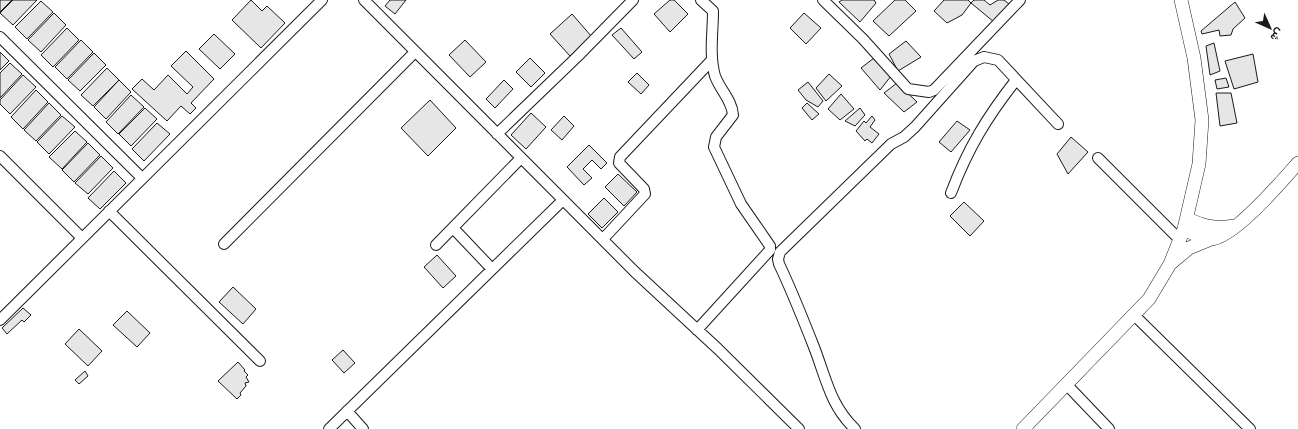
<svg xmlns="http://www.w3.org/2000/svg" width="1298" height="429" font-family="'Fira Sans',Vazirmatn,sans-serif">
  <rect width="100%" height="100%" fill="#fff"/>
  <path fill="#e6e6e6" stroke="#1a1a1a" d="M0,0H12L0,12Z
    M13,0H37L13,25L0,13Z
    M251,0L262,11L267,6L285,23L261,48L232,20Z
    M390,0H406L395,14L385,6Z
    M670,0H674L688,14L670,32L654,14Z
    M842,0H874L876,3L860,22L839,2Z
    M895,0H905L916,11L889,36L873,21Z
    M944,0H968L971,3L962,15L947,23L934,11Z
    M974,0H984L990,5L998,0H1004L1009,4L994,22L971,3Z
    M41,1L53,12L27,39L15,27Z
    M1235,2L1245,18L1233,29L1231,35L1220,36L1219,30L1202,34L1201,31Z
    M54,13L66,25L41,52L28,40Z
    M804,13L821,28L806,44L790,28Z
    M572,14L592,37L570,56L550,34Z
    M67,28L79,40L53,67L41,55Z
    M621,28L642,52L634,59L612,35Z
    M214,34L235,54L220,69L199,49Z
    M81,40L93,52L67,79L55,67Z
    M465,40L486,62L470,77L449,55Z
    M906,41L921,57L898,71L889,54Z
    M1214,43L1220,71L1210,75L1206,46Z
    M186,51L214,79L191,103L196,108L190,114L181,106L167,121L132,89L142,79L154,90L168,75L187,94L193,87L171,66Z
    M0,52L9,61L0,70Z
    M94,53L106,65L80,91L68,80Z
    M1253,54L1258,82L1234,89L1225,61Z
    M530,58L545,73L531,87L516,72Z
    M874,58L891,76L880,90L861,68Z
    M10,63L22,74L0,98V73Z
    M107,68L119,80L93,106L81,95Z
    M637,73L649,85L641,94L628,82Z
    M829,74L842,86L826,101L816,88Z
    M23,75L36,87L10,114L0,104V100Z
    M1226,78L1229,87L1217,89L1215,80Z
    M119,80L131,92L106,119L94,107Z
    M504,80L513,89L495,108L486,99Z
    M808,82L823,101L818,107L806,100L798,90Z
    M897,83L917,102L904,112L884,93Z
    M36,90L48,102L23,129L11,117Z
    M1216,93H1231L1237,123L1220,126Z
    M841,94L854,109L840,120L828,109Z
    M131,95L144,107L118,134L106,122Z
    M430,100L456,128L428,156L401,128Z
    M49,103L61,115L36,141L24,130Z
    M807,103L819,114L812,120L802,108Z
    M145,108L157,119L131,146L119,134Z
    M860,108L865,115L855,126L845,121Z
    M531,113L546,127L526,149L511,135Z
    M62,116L75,127L49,154L37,142Z
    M564,116L574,126L562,140L551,130Z
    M872,116L875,120L870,127L879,134L872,143L867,139L865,141L856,131L864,121L866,123Z
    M957,121L970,130L951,152L939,142Z
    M157,123L170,134L144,161L132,149Z
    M75,131L87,142L62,169L49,157Z
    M1071,137L1088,152L1068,174L1057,154Z
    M88,143L100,155L74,182L62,170Z
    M589,145L607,163L601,169L592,160L583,169L592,178L584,185L567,167Z
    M101,156L113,168L88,194L75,183Z
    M114,171L126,183L100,209L88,198Z
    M618,174L637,192L624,206L605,187Z
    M604,198L618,212L602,228L588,214Z
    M964,202L984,221L970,236L950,216Z
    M437,255L456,276L443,288L424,267Z
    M233,287L256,309L243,324L219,302Z
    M23,308L31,315L24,322L22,320L7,334L2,328Z
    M127,311L150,333L137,347L113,325Z
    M79,329L102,351L88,366L65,344Z
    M343,350L355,363L344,373L332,360Z
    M238,362L245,370L244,371L248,375L246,377L249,382L245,383L246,386L240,393L241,395L237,399L218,381Z
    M85,371L88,376L79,384L75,380Z"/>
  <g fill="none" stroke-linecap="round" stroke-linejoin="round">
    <g stroke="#1a1a1a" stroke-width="12">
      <path id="minor" d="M364,0L635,272L718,349L799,429
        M823,0L863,39L908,89L929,92L934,90L1020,0
        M0,37L142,178
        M497,134L578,56L633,0
        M0,156L82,238
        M1098,158L1180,240
        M951,193C968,148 987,117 1016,80
        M109,211L260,361
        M453,228L492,269
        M603,239L645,194L644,189L619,163L620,157L711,61
        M224,244L415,52
        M436,245L521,158
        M1134,315L1250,429
        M0,320L322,0
        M697,330L770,250V246L741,204L714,147L716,137L733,115C732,100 720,90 715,76C709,55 713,33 713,11L701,0
        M1067,385L1109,429
        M347,411L363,429
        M329,429L563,200
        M855,429C830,405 826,378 814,347C803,319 792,291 779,264L778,259L780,252L891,144L904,137L915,127L974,61L984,57L998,60L1058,124"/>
    </g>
    <g stroke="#1a1a1a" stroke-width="14">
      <path id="major" d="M1187,218C1203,227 1216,229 1234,226
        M1184,229C1192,233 1201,238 1210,239C1232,240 1283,180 1298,163
        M1171,263L1189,248L1211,239
        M1023,429L1149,299L1170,264L1184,229L1199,164L1202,120L1194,58L1181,0"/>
    </g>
    <use href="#minor" stroke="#fff" stroke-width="10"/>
    <use href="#major" stroke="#fff" stroke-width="13"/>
  </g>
  <g transform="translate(1270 28) rotate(135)" stroke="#ffffff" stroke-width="3" paint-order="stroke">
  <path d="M0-3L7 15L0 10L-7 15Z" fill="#1a1a1a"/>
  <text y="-6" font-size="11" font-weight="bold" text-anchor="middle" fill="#1a1a1a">ش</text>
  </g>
</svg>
